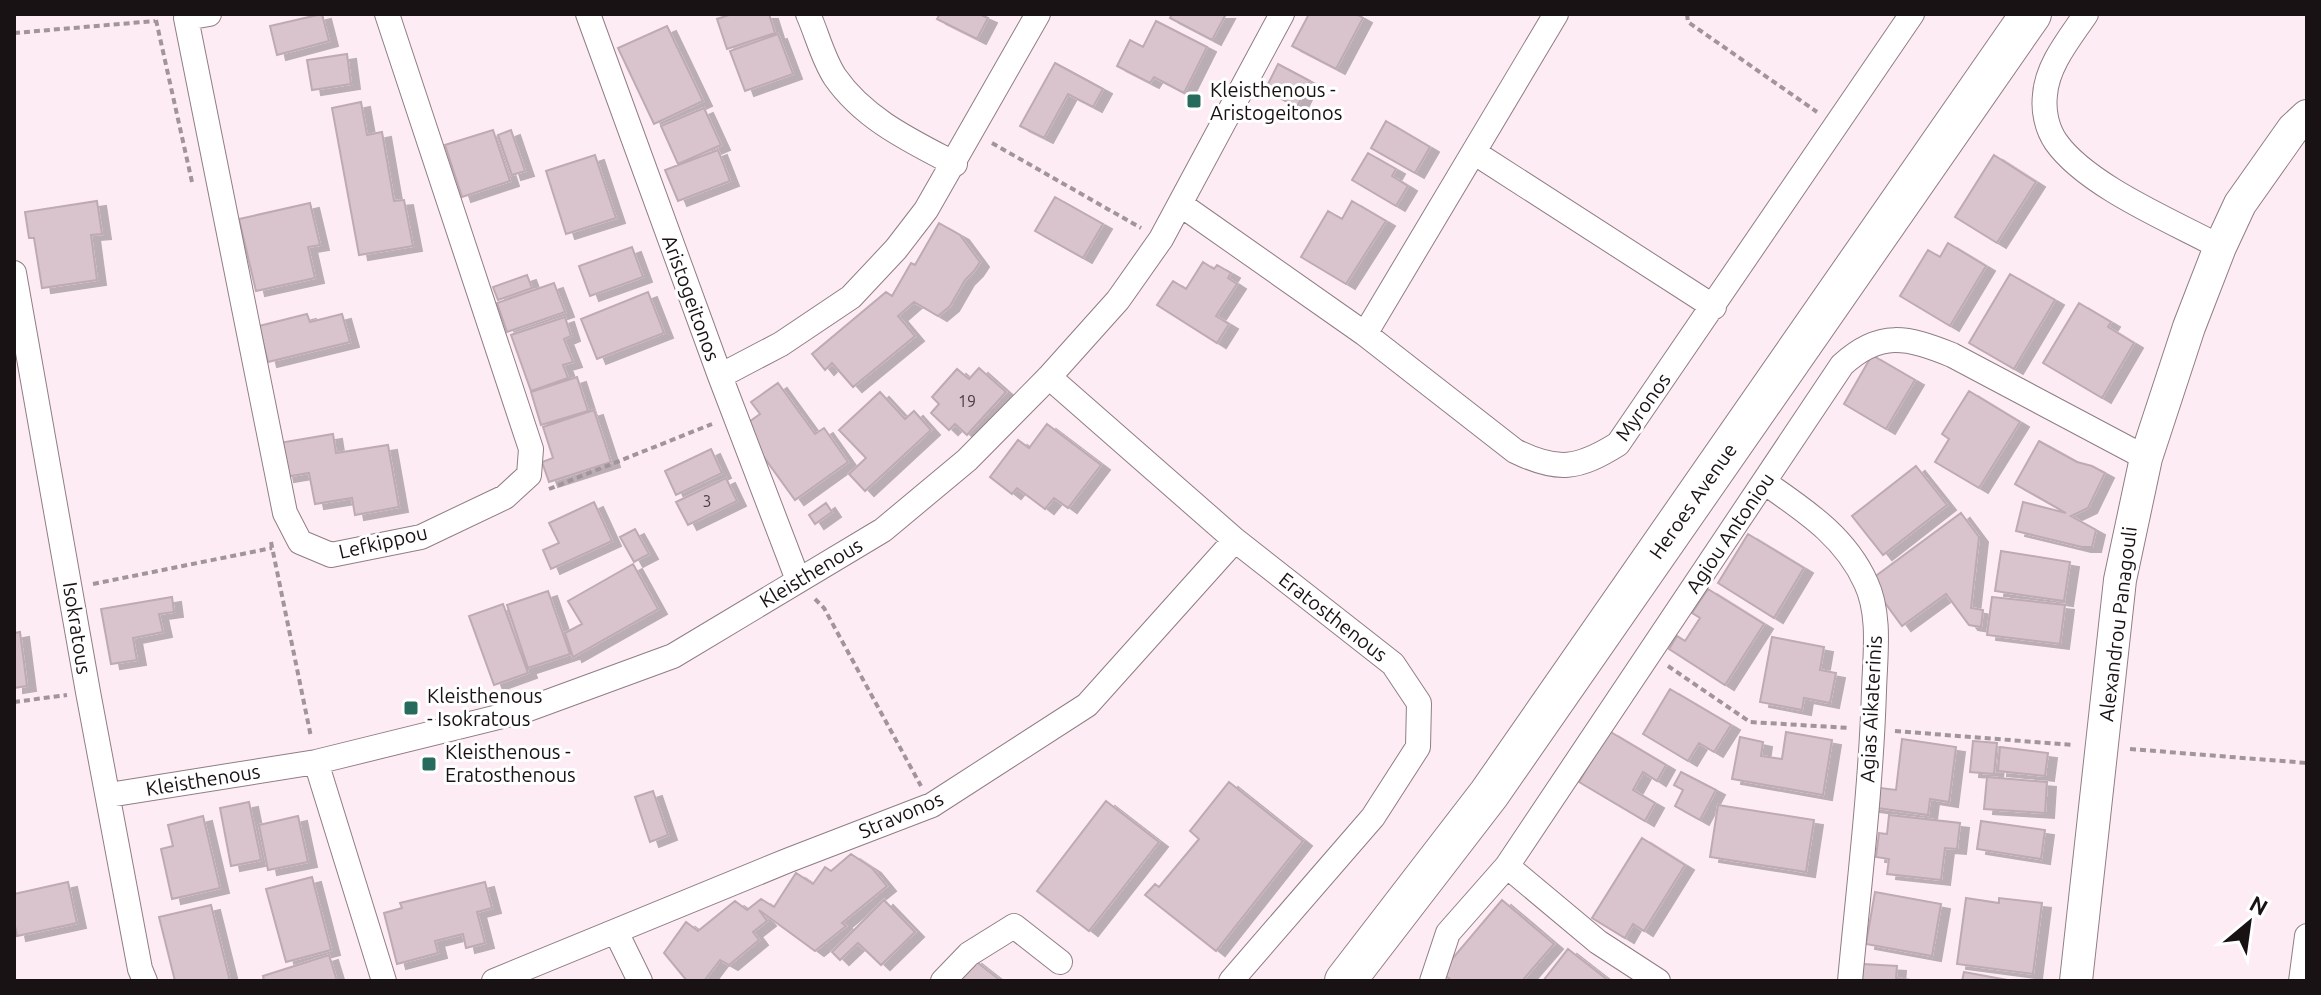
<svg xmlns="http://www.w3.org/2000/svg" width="2321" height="995" font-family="Ubuntu,sans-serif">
  <defs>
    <filter id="shadow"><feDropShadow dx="9" dy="5" stdDeviation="0" flood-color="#0004"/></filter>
  </defs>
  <rect width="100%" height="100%" fill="#feecf4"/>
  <path fill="#d9c4ce" stroke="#beaab3" stroke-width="2" filter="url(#shadow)" d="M322,14L329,41L277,55L270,26Z
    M732,14H769L775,33L727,49L717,19Z
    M940,14H979L988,18L977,39L937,19Z
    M1172,14H1226L1212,40L1170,18Z
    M1309,14H1356L1363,18L1336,69L1292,46Z
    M1156,21L1207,47L1184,93L1154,77L1150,83L1117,66L1130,40L1143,47Z
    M667,26L703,101L654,124L618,48Z
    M778,34L793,74L745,91L730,51Z
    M347,54L351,84L312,90L307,60Z
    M1055,63L1103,89L1093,107L1068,94L1044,138L1020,126Z
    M1278,64L1310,81L1297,107L1265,90Z
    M361,102L367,135L382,132L394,201L404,200L413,246L359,255L332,108Z
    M704,108L721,145L678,164L661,126Z
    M1386,121L1430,147L1415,173L1371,148Z
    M493,130L510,181L462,197L445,145Z
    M511,130L525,171L512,175L498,135Z
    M718,150L730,181L678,201L665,170Z
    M1368,153L1396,169L1392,176L1408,186L1396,206L1352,180Z
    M595,155L616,218L566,234L546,171Z
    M1994,155L2036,182L1997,243L1955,217Z
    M1055,197L1103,224L1083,258L1035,231Z
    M97,201L102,234L91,235L97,280L42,288L34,238H29L25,212Z
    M1352,201L1386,221L1346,284L1301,257L1328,211L1342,219Z
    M310,203L320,245L308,247L315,278L256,291L239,219Z
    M939,223L960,235L980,262L974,271L965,280L950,306L938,316L914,302L898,316L915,336L853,387L832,363L825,370L812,354L886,292L892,296L911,263L915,265Z
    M1948,243L1986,266L1950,326L1900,296L1928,250L1940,257Z
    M632,247L643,277L590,296L579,266Z
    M1203,262L1214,269L1217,265L1231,273L1228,278L1237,284L1216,316L1229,324L1217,343L1157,305L1173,281L1186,289Z
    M2010,274L2055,300L2014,369L1969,343Z
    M527,275L532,288L498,300L493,287Z
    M554,283L565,312L507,332L497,303Z
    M648,292L664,333L597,359L581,319Z
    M2079,303L2111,322L2108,327L2134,343L2102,398L2043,363Z
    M307,314L310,322L342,314L350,342L268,362L259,326Z
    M565,317L571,336L564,339L573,362L563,365L568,378L531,391L511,335Z
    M1872,355L1915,380L1886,429L1844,404Z
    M979,368L1006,392L967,435L955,424L949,430L931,413L939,404L932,397L957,369L969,379Z
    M577,377L588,411L541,425L531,392Z
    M778,383L815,434L824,428L848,462L795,500L742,427L760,414L751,402Z
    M1969,391L2020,422L1979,488L1935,462L1949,439L1942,434Z
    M880,392L905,419L914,411L931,430L865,491L849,474L866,458L839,430Z
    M594,410L611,462L549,482L542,462L553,458L543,427Z
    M1047,424L1101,465L1068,508L1054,498L1045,509L1017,488L1012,494L990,477L1018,440L1029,448Z
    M333,434L336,453L388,445L399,507L355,515L352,498L315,504L309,473L285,477L279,443Z
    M2039,441L2077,462L2092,466L2105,473L2088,508L2071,516L2096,530L2092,547H2082L2016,531L2023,502L2066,513L2015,484Z
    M711,449L722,473L676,495L665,471Z
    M1916,466L1947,505L1883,555L1852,516Z
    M726,478L737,501L688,525L676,502Z
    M594,502L612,541L551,569L543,550L559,543L549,523Z
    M826,503L832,512L815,524L809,515Z
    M1961,513L1979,537L1971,608L1983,610L1981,627L1969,625L1946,594L1902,626L1869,581Z
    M635,529L649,554L634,562L620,537Z
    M1748,534L1804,568L1774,618L1718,583Z
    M2001,551L2070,562L2064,601L1995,591Z
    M633,564L658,609L573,657L565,633L582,624L568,601Z
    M1708,589L1764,624L1725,685L1669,649L1677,636L1685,641L1700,618L1692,613Z
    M548,591L570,654L528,668L507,605Z
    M172,597L174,612L159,614L163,632L133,638L137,660L111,664L101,609Z
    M1992,597L2065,605L2060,644L1987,635Z
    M503,604L528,673L494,685L469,616Z
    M20,632L27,686L14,688V633Z
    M1772,637L1824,647L1820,670L1836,673L1830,703L1804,698L1802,710L1760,702Z
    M1670,689L1731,725L1714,752L1699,743L1688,761L1643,734Z
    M1609,731L1666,765L1657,781L1643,772L1633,790L1655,803L1645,821L1579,782Z
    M1786,732L1832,740L1823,795L1732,779L1740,737L1763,742L1761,756L1782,759Z
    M1902,739L1956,747L1949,802L1930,799L1928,815L1870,807L1873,787L1896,790Z
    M1973,741L1997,743L1994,774L1970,772Z
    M2000,747L2048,753L2045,776L1998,771Z
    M1681,772L1716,790L1700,820L1675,806L1683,790L1674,785Z
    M1987,777L2047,782L2045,813L1984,809Z
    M1229,782L1303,841L1216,951L1145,895L1155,884L1159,887L1199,839L1190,831Z
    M653,791L668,835L650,842L635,797Z
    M1106,801L1159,842L1089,931L1037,891Z
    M249,802L261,860L231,866L220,808Z
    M1718,805L1814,820L1806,872L1710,857Z
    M1889,815L1960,823L1957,849L1945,848L1941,880L1887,874L1889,859L1876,857L1879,833L1887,834Z
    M203,816L220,888L172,899L161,849L173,846L168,825Z
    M298,816L308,862L268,870L259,825Z
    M1981,821L2045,830L2041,859L1977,849Z
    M1642,838L1685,865L1644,931L1633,924L1625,938L1592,918Z
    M851,854L872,868L887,886L842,923L846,926L815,951L759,910L767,921L753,932L759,940L729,965L720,960L704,981H687L664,953L686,922L698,931L735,901L747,910L761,899L774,907L796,873L813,884L825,867L831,871Z
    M312,877L331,950L286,962L266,889Z
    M68,882L77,923L17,936L14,921V894Z
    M485,882L492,908L477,912L485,943L466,948L463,934L435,941L438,953L397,964L384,913L402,908L400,903Z
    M1875,892L1941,904L1932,956L1866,944Z
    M1966,898L1999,903V898L2042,903L2033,974L1957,964Z
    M884,900L915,932L881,965L858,943L840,960L832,952Z
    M1502,900L1554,944L1522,981H1452L1441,972Z
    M211,905L230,981H175L159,917Z
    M1568,949L1609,981H1543Z
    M329,955L337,981H264L263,976Z
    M973,959L1001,981H956Z
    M1863,964L1897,966L1896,978L1918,981H1862Z
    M1964,972L2013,981H1962Z"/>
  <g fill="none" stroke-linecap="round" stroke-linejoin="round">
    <g stroke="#907d85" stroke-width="26">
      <path id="minor" d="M209,14L186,18L285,513L300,542L331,555L421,537L505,497L529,475L531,449L387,14
        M588,14L720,376L798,580
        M808,14C817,34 823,59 835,77C864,119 911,141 955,164
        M2086,14C2070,38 2047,65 2045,95C2043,111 2047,129 2056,142C2087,186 2172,221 2220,247
        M1475,153L1714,307
        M1180,204L1365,334L1515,451C1558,472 1578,469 1618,444L1912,14
        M14,273L88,692L140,969L145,981
        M1365,334L1556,14
        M720,376L781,344L851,297L896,249L926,210L1038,14
        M1049,377L1235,540L1393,664L1419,703L1418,747L1373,817L1231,981
        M1764,482C1804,510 1845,536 1866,583C1881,615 1875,656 1874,691C1871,787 1859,884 1850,981
        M316,762L384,981
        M109,795L316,762L523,711L673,656L883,530L967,460L1049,377L1118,300L1161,239L1282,14
        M1507,866L1598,942L1658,981
        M616,932L640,981
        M494,981L789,860L932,805L1087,705L1235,540
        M943,981L969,954L1014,926L1060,962
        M1432,981L1448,933L1507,866L1842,365C1880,330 1907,337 1952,355L2146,458
        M2301,981L2307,936"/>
    </g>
    <g stroke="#907d85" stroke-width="34">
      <path id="tertiary" d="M2076,981L2120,580L2146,458L2189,327L2220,247L2240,204L2293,129L2307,116"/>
    </g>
    <g stroke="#907d85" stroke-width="42">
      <path id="primary" d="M1345,981L1489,794L2031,14"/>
    </g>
    <path stroke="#a1949a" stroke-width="4" stroke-dasharray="6 4" stroke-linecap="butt" d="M1687,14L1688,22L1817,112
      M156,20L192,182
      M14,33L155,21
      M992,143L1141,228
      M549,489L712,424
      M271,542L311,737
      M93,584L272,548
      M815,599L824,608L921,786
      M1668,666L1750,722L1850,728
      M14,702L67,695
      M1895,731L2073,745
      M2130,749L2307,763"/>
    <use href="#minor" stroke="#fff" stroke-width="24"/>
    <use href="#tertiary" stroke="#fff" stroke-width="32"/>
    <use href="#primary" stroke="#fff" stroke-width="40"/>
  </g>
  <g fill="#276b5d" stroke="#fff" stroke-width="3">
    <rect x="1186" y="93" width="16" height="16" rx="4"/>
    <rect x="403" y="700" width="16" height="16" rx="4"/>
    <rect x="421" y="756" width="16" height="16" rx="4"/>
  </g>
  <g text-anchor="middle" stroke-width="6" stroke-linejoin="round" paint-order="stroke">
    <g font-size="16" fill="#493e43">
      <text x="967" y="407">19</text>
      <text x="707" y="507">3</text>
    </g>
    <g font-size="20" fill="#191215" stroke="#fff" text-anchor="start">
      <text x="1210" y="97">Kleisthenous -<tspan x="1210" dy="23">Aristogeitonos</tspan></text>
      <text x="427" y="703">Kleisthenous<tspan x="427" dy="23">- Isokratous</tspan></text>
      <text x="445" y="759">Kleisthenous -<tspan x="445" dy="23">Eratosthenous</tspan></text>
    </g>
    <g font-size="20" fill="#191215" stroke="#fff">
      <text transform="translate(691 298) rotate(70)" y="7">Aristogeitonos</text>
      <text transform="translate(1643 407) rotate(-54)" y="7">Myronos</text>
      <text transform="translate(1693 501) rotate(-55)" y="7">Heroes Avenue</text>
      <text transform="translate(1730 533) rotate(-56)" y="7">Agiou Antoniou</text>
      <text transform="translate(383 542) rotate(-13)" y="7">Lefkippou</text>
      <text transform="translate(811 573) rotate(-31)" y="7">Kleisthenous</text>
      <text transform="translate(1333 617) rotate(38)" y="7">Eratosthenous</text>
      <text transform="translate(2118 624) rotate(-83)" y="7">Alexandrou Panagouli</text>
      <text transform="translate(77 628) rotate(81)" y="7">Isokratous</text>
      <text transform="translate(1871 709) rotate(-87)" y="7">Agias Aikaterinis</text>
      <text transform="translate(203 780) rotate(-9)" y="7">Kleisthenous</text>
      <text transform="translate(901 815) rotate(-23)" y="7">Stravonos</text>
    </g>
  </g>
  <rect width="2321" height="995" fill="none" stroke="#191215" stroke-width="32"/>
  <g transform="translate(2249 923) rotate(29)" stroke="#ffffff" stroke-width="6" paint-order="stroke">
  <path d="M0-6L14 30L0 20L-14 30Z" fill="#191215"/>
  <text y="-12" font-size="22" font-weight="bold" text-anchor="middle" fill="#191215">N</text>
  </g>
</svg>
